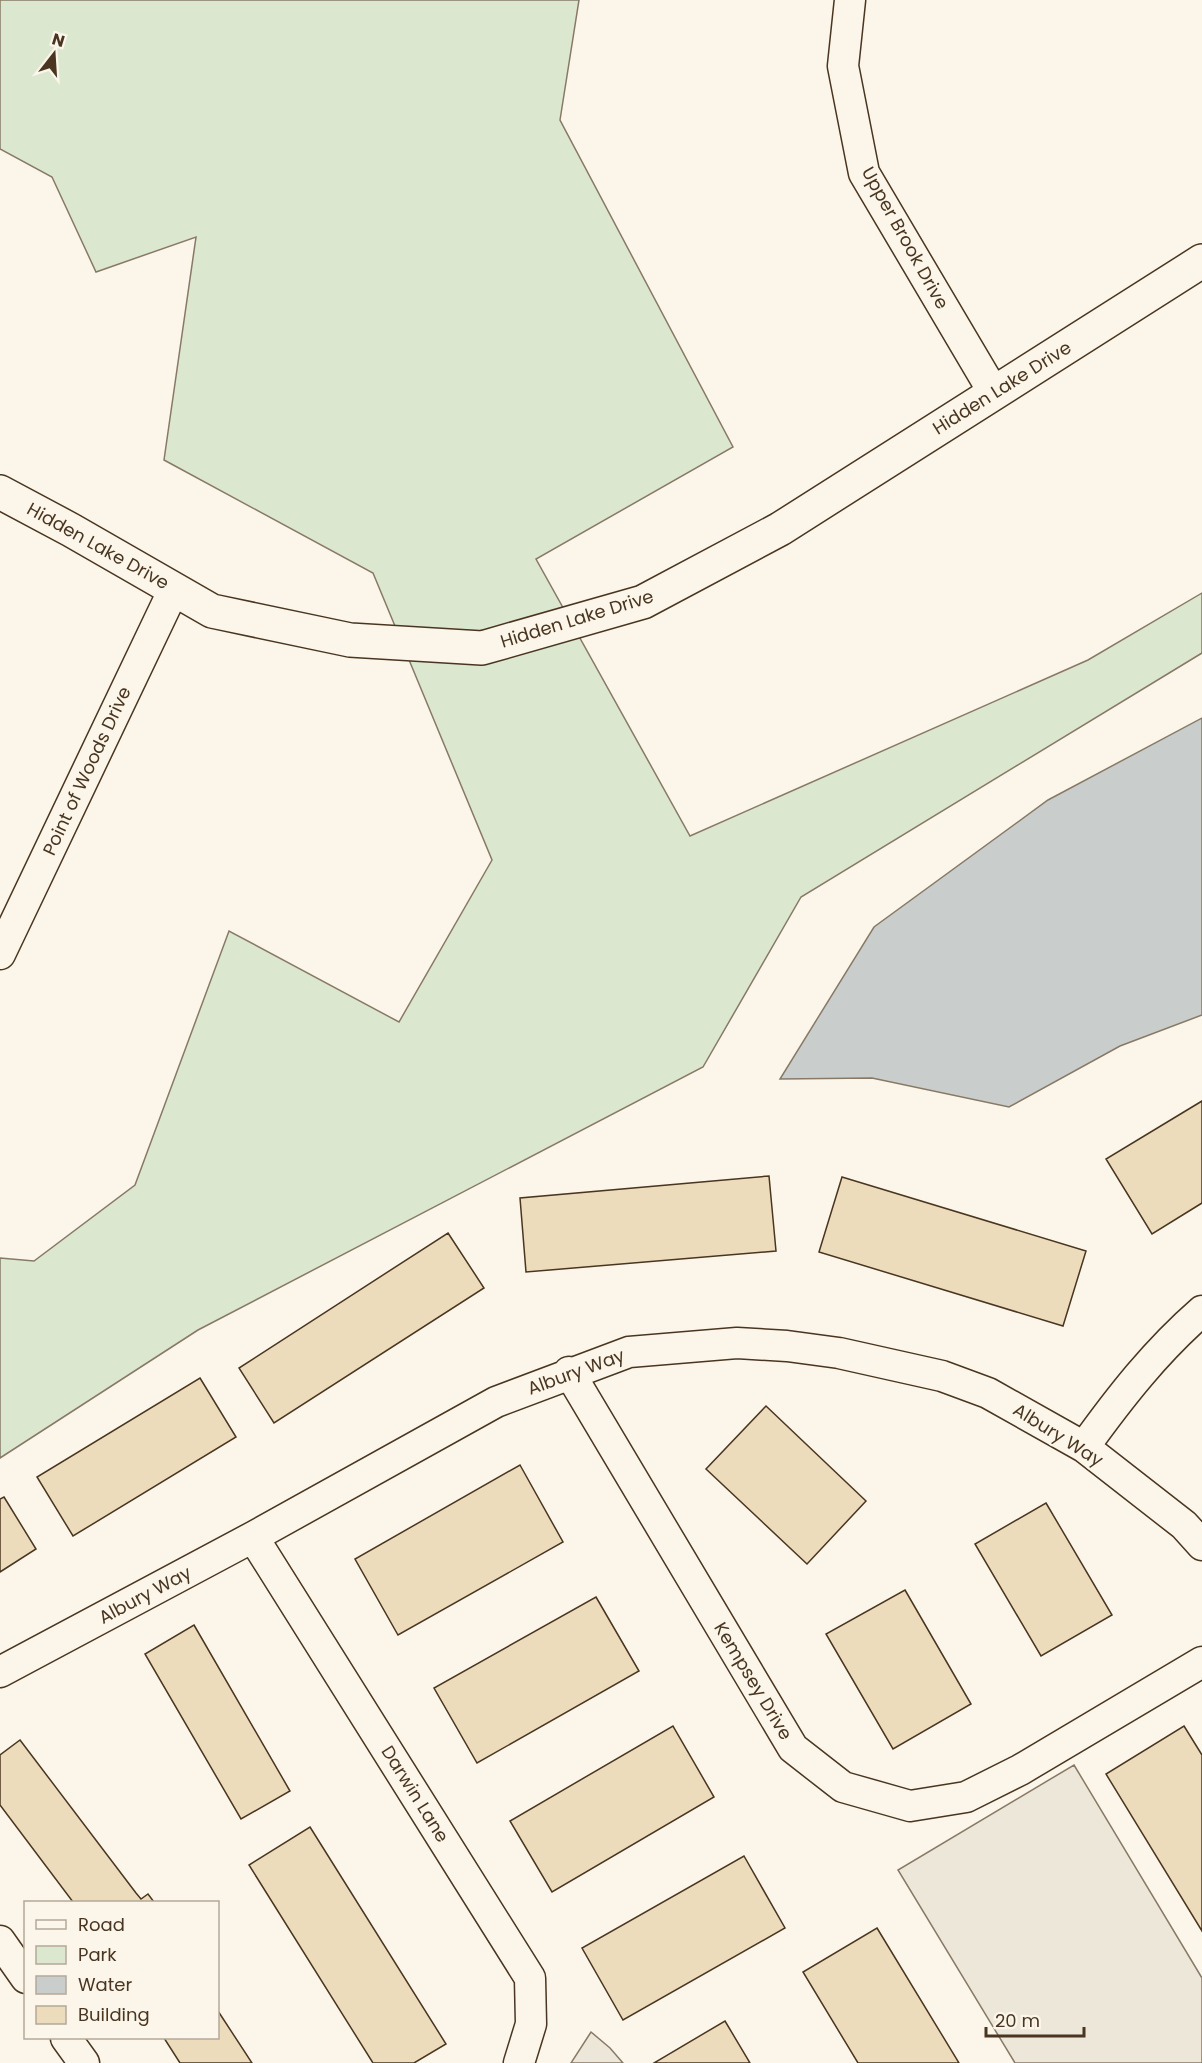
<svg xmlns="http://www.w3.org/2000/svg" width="1202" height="2063" font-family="Poppins,sans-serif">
  <rect width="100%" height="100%" fill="#fbf6e9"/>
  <path fill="#dce7d0" stroke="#887966" stroke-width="1.5" d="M0,0H579L560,120L733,447L536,559L690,836L1088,660L1202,593V653L801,897L703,1067L198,1330L0,1458V1258L34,1261L135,1185L229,931L399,1022L492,860L373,573L164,460L196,237L96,272L52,177L0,149Z"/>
  <path fill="#ede7d9" stroke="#887966" stroke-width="1.5" d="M1074,1765L1202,1978V2063H1015L898,1870Z
    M591,2032L610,2048L623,2063H571Z"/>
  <path fill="#c9cecd" stroke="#887966" stroke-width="1.5" d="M1202,718V1015L1120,1046L1009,1107L872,1078L780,1079L874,927L1048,800Z"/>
  <path fill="#ecdcbc" stroke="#4a3520" stroke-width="1.5" d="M1202,1101V1203L1152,1234L1106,1159Z
    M769,1176L776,1251L526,1272L520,1198Z
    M842,1177L1086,1251L1063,1326L819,1252Z
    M448,1233L484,1288L274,1423L239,1368Z
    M200,1378L236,1437L73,1536L37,1477Z
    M766,1406L866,1501L807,1564L706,1469Z
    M520,1465L563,1542L398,1635L355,1559Z
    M4,1497L36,1549L0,1572V1499Z
    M1046,1503L1112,1615L1041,1656L975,1544Z
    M905,1590L971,1704L893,1749L826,1634Z
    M596,1597L639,1671L477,1763L434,1688Z
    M194,1625L290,1791L241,1819L145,1654Z
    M673,1726L714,1797L552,1892L510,1821Z
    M1184,1726L1202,1755V1931L1106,1774Z
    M20,1740L136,1893L141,1899L148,1894L154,1902H73L0,1805V1755Z
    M310,1827L446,2044L414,2063H373L249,1865Z
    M744,1856L785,1928L623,2020L582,1948Z
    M877,1928L959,2063H858L803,1972Z
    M218,2011L252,2063H180L164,2038H218Z
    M725,2021L750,2063H654Z"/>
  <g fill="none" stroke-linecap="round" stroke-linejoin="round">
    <g stroke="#4a3520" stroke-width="33">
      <path id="minor" d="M850,0L843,66L864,173L994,393
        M0,954L174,589
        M569,1372L793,1748L843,1787L910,1806L966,1797L1020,1770L1202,1662
        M1084,1447C1120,1397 1156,1351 1202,1311
        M253,1537L530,1978L531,2024L519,2063
        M0,1672L253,1537L496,1402L629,1352L737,1343L787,1346L839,1353L942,1376L988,1393L1084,1447L1184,1525L1202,1545
        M0,1941L26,1978
        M66,2038L84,2063"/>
    </g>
    <g stroke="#4a3520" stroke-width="36">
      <path id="tertiary" d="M0,492L71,530L212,611L350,640L482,648L643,602L780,529L1202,261"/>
    </g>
    <use href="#minor" stroke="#fbf6e9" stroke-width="30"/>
    <use href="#tertiary" stroke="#fbf6e9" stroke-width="33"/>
  </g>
  <g text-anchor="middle" stroke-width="4.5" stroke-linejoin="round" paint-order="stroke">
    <g font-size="18" fill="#4a3520" stroke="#fbf6e9">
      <text transform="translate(905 238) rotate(61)" y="6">Upper Brook Drive</text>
      <text transform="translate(1002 388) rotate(-32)" y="6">Hidden Lake Drive</text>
      <text transform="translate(98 546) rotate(29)" y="6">Hidden Lake Drive</text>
      <text transform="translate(577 619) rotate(-17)" y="6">Hidden Lake Drive</text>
      <text transform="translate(87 771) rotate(-65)" y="6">Point of Woods Drive</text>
      <text transform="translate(576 1372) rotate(-20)" y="6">Albury Way</text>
      <text transform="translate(1058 1435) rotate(32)" y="6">Albury Way</text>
      <text transform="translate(145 1595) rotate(-28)" y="6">Albury Way</text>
      <text transform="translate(753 1681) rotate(59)" y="6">Kempsey Drive</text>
      <text transform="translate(415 1794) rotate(58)" y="6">Darwin Lane</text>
    </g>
  </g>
  <rect x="24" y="1901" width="195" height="138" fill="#fbf6e9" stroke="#b4a999" stroke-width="1.5"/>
  <rect x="36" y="1920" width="30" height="9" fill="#fbf6e9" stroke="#b4a999" stroke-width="1.5"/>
  <text x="78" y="1931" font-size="18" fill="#4a3520">Road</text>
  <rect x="36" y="1946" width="30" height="18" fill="#dce7d0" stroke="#b4a999" stroke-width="1.5"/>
  <text x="78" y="1961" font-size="18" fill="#4a3520">Park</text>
  <rect x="36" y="1976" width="30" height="18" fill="#c9cecd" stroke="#b4a999" stroke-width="1.5"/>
  <text x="78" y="1991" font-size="18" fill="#4a3520">Water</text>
  <rect x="36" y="2006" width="30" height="18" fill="#ecdcbc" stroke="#b4a999" stroke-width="1.5"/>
  <text x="78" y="2021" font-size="18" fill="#4a3520">Building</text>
  <g transform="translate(54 54) rotate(17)" stroke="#fbf6e9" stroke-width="4.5" paint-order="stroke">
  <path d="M0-4.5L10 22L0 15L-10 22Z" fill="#4a3520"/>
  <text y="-9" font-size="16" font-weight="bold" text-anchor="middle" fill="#4a3520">N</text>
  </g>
  <path d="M986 2027v9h98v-9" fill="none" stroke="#4a3520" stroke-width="3"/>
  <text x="995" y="2027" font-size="18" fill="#4a3520" stroke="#fbf6e9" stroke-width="4.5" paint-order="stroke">20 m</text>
</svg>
